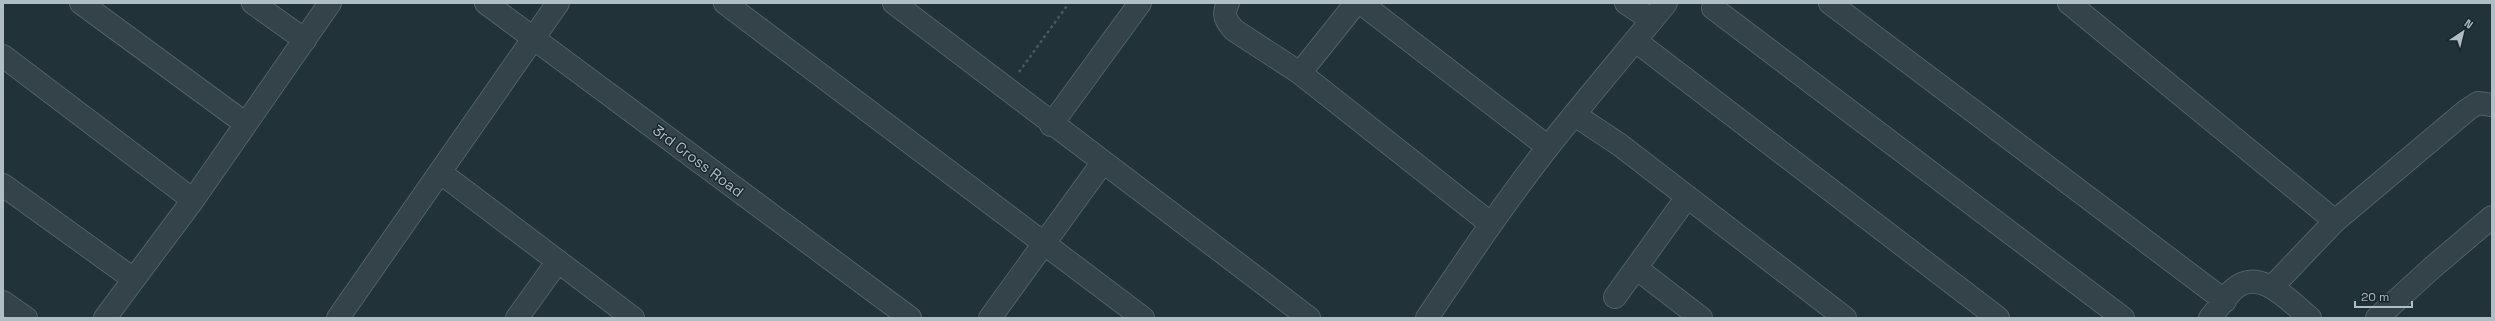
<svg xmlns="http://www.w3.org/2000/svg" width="2495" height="321" font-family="'Space Grotesk',sans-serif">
  <rect width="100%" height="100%" fill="#213238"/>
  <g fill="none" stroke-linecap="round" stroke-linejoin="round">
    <g stroke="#526166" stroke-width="24">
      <path id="minor" d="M81,3L246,124
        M253,3L305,40
        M486,3L910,318
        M725,3L1143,318
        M894,3C1032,109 1171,213 1309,318
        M1228,3C1222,15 1226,21 1234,30L1300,73L1491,224
        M1361,3L1548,147
        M1626,3L1652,20
        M1830,3L2225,301
        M2069,3L2335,221
        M1713,8L2123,318
        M1637,42L1998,318
        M3,56L193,200
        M1300,73L1356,3
        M1575,115L1620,145L1845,318
        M1051,125L1140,3
        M441,173L633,318
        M3,185L132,278
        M1636,268L1701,318
        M2272,287L2335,221L2467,110L2478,103L2492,105
        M1615,297L1687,197
        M3,302L26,318
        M105,318L193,200L330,3
        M338,318L558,3
        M517,318L558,261
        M990,318L1103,162
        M1427,318C1466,260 1505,202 1548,147C1587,98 1627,51 1666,3
        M2210,318C2218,309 2225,297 2234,289C2260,266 2290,302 2310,318
        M2377,318L2433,267L2492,217"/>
    </g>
    <path stroke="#445b57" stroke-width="2.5" stroke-dasharray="3 3" stroke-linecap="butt" d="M1019,72L1069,3"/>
    <use href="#minor" stroke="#344349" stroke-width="22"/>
  </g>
  <g text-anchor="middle" stroke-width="3" stroke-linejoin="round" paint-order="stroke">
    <g font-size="15" fill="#afbec5" stroke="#1a282d">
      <text transform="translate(698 161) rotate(37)" y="5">3rd Cross Road</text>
    </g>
  </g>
  <rect width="2495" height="321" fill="none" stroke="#afbec5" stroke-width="8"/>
  <g transform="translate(2463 32) rotate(35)" stroke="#1a282d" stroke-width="3" paint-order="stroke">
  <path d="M0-3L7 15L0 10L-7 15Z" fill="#afbec5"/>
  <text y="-6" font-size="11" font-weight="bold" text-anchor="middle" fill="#afbec5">N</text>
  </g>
  <path d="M2355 301v6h57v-6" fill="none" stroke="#afbec5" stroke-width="2"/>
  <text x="2361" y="301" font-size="12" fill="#afbec5" stroke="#1a282d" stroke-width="3" paint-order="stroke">20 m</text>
</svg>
